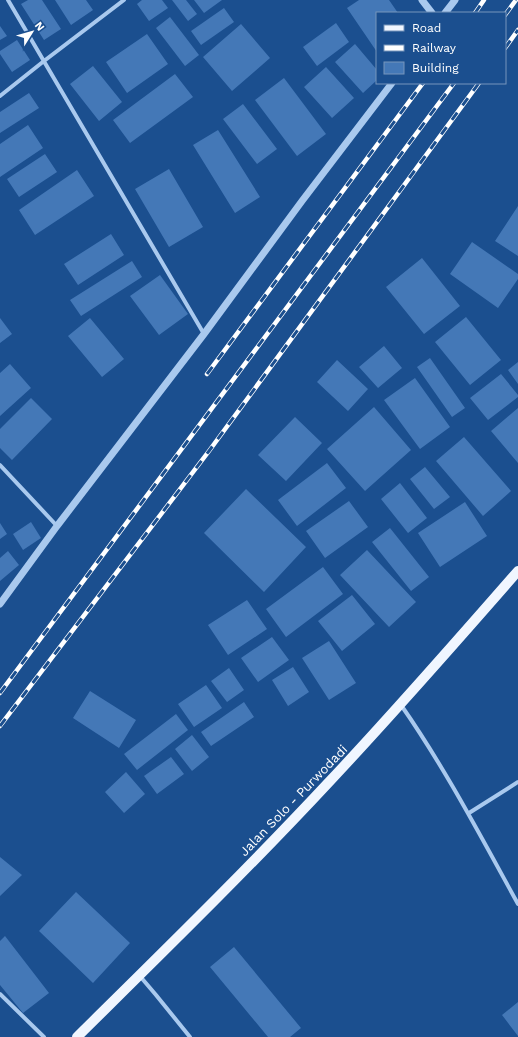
<svg xmlns="http://www.w3.org/2000/svg" width="518" height="1037" font-family="'Work Sans',sans-serif">
  <rect width="100%" height="100%" fill="#1b4f8f"/>
  <path fill="#4478b7" d="M28,0H42L61,29L44,40L21,4Z
    M55,0H86L93,10L71,25Z
    M142,0H162L168,8L149,21L137,4Z
    M172,0H186L197,14L188,21Z
    M194,0H222L204,13Z
    M359,0H389L398,13H377V52L347,8Z
    M224,8L234,22L201,45L191,31Z
    M170,17L199,55L185,66L156,28Z
    M336,23L349,42L317,66L303,47Z
    M241,24L270,58L232,91L203,57Z
    M0,26L7,36L0,40Z
    M147,34L168,64L127,93L106,62Z
    M17,40L30,60L12,72L0,54V51Z
    M355,44L377,70V80L363,93L335,62Z
    M93,66L122,102L99,121L70,84Z
    M326,67L354,98L332,118L304,87Z
    M175,74L193,97L130,143L113,120Z
    M284,78L326,134L297,156L255,100Z
    M29,93L39,108L0,133V112Z
    M243,104L277,149L257,164L223,119Z
    M28,125L43,148L0,177V144Z
    M218,130L260,197L235,213L193,145Z
    M45,154L57,172L19,197L7,179Z
    M169,169L203,227L169,247L135,189Z
    M77,170L94,196L35,235L19,210Z
    M518,206V256L495,241Z
    M111,234L124,255L78,285L64,264Z
    M472,242L518,274V279L498,308L450,274Z
    M422,258L460,306L424,334L386,287Z
    M132,261L142,277L81,316L70,300Z
    M160,275L188,314L159,335L130,296Z
    M466,317L501,360L470,385L435,342Z
    M0,318L12,334L0,343Z
    M90,318L124,359L102,377L68,336Z
    M384,346L402,368L378,388L359,367Z
    M430,358L465,408L452,417L417,367Z
    M337,360L368,389L348,411L317,382Z
    M518,362V384L508,370Z
    M10,364L31,388L0,416V373Z
    M501,374L518,395V397L488,420L470,398Z
    M415,378L450,427L420,449L384,400Z
    M31,398L52,419L12,460L0,448V429Z
    M374,407L411,450L365,491L327,449Z
    M518,408V463L491,431Z
    M295,417L322,443L286,481L258,455Z
    M464,437L511,491L483,516L436,461Z
    M327,463L346,488L297,526L278,500Z
    M425,467L450,497L434,509L410,479Z
    M400,483L427,518L408,533L381,499Z
    M246,489L306,547L264,592L204,533Z
    M349,501L368,527L325,558L306,531Z
    M465,502L487,536L440,567L418,533Z
    M31,522L41,538L23,550L13,534Z
    M0,523L7,534L0,539Z
    M390,528L429,577L411,591L372,542Z
    M367,550L416,602L389,627L340,575Z
    M8,551L19,565L0,581V558Z
    M323,567L343,594L286,637L266,609Z
    M352,595L375,624L342,651L318,621Z
    M247,600L267,629L228,655L208,625Z
    M272,637L289,660L258,682L241,658Z
    M329,641L356,683L329,700L302,658Z
    M293,667L309,692L288,706L272,680Z
    M229,668L244,690L227,702L211,681Z
    M206,685L222,708L194,727L178,704Z
    M90,691L136,720L119,748L73,718Z
    M244,702L254,717L211,746L201,732Z
    M176,714L188,730L137,770L124,754Z
    M192,735L209,757L192,771L175,749Z
    M171,757L184,774L157,794L144,776Z
    M126,772L145,794L124,813L105,792Z
    M0,857L22,875L0,896Z
    M76,892L130,943L93,983L39,931Z
    M5,936L49,993L23,1013L0,985V941Z
    M234,947L301,1028L290,1037H268L210,967Z
    M518,1002V1036L502,1015Z"/>
  <g fill="none" stroke-linecap="round" stroke-linejoin="round">
    <path stroke="#a9c9ee" stroke-width="4" d="M8,0L204,334
      M0,96L44,61L124,0
      M0,465L57,526
      M401,705C445,768 481,837 518,904
      M469,813L518,782
      M139,975L156,995L190,1037
      M0,994L44,1037"/>
    <path stroke="#a9c9ee" stroke-width="7" d="M422,0L432,13
      M445,13L455,0
      M0,604L57,526L204,334L302,201L392,83"/>
    <path stroke="#f0f6ff" stroke-width="10" d="M77,1037C162,953 247,870 329,782C394,713 456,642 518,571"/>
    <g stroke="#fff" stroke-width="4.5">
      <path id="rail" d="M475,13L484,0
        M505,15L516,0
        M505,48L518,30
        M207,374L423,83
        M0,693L454,83
        M0,726L209,451L479,83"/>
    </g>
    <use href="#rail" stroke="#1b4f8f" stroke-width="3" stroke-dasharray="9" stroke-linecap="butt"/>
  </g>
  <g text-anchor="middle" stroke-width="3.5" stroke-linejoin="round" paint-order="stroke">
    <g font-size="13" fill="#fff" stroke="#1b4f8f">
      <text transform="translate(293 800) rotate(-46)" y="5">Jalan Solo - Purwodadi</text>
    </g>
  </g>
  <rect x="376" y="12" width="130" height="72" fill="#1b4f8f" stroke="#7695bc"/>
  <rect x="384" y="25" width="20" height="6" fill="#f0f6ff" stroke="#7695bc"/>
  <text x="412" y="32" font-size="12" fill="#ffffff">Road</text>
  <rect x="384" y="45" width="20" height="6" fill="#ffffff" stroke="#7695bc"/>
  <text x="412" y="52" font-size="12" fill="#ffffff">Railway</text>
  <rect x="384" y="62" width="20" height="12" fill="#4478b7" stroke="#7695bc"/>
  <text x="412" y="72" font-size="12" fill="#ffffff">Building</text>
  <g transform="translate(32 32) rotate(53)" stroke="#1b4f8f" stroke-width="3" paint-order="stroke">
  <path d="M0-3L7 15L0 10L-7 15Z" fill="#ffffff"/>
  <text y="-6" font-size="11" font-weight="bold" text-anchor="middle" fill="#ffffff">N</text>
  </g>
</svg>
